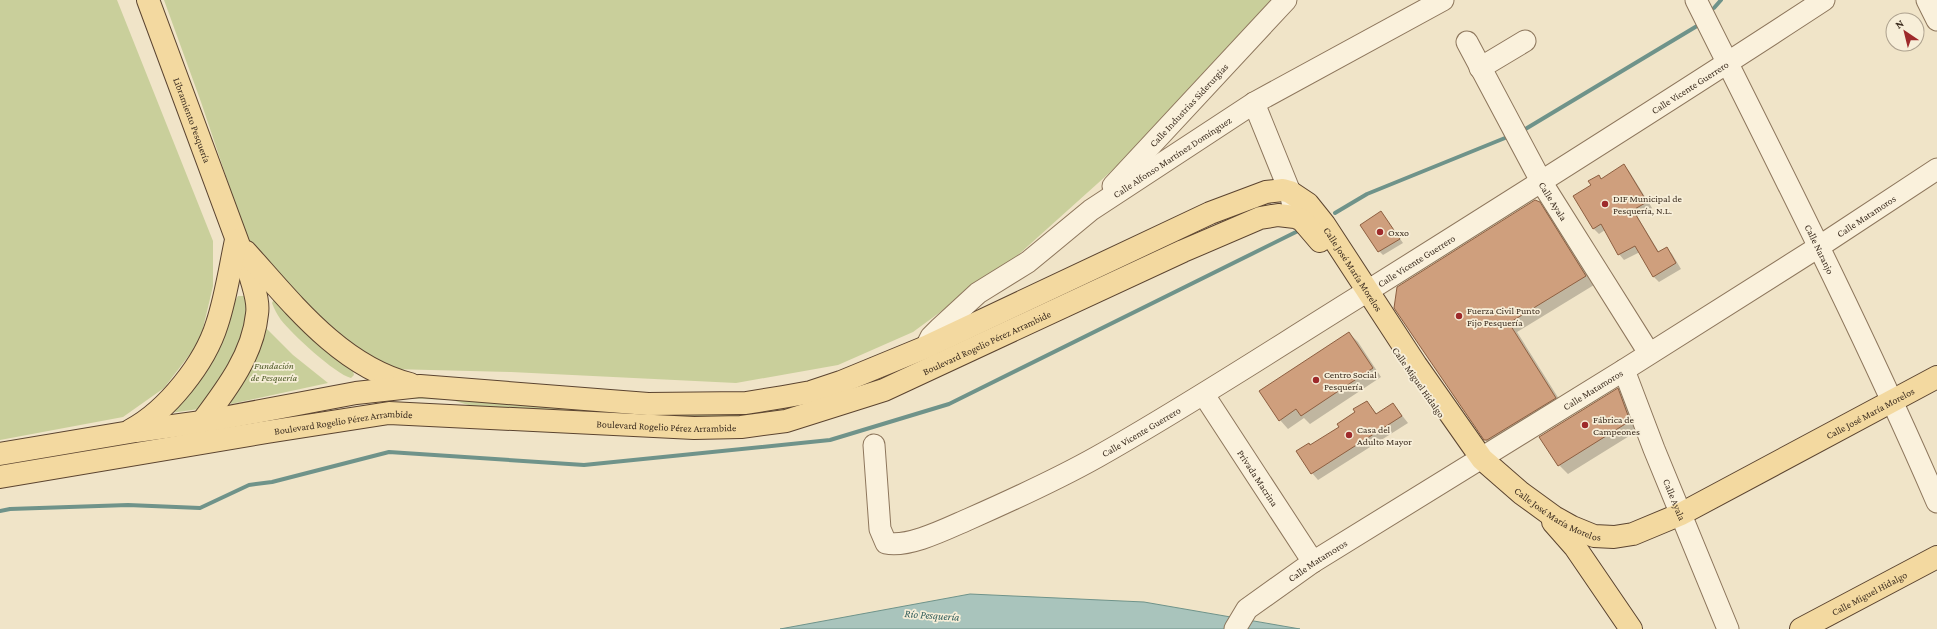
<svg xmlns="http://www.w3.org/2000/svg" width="1937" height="629" font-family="'Crimson Pro',serif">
  <rect width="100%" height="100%" fill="#f0e4c8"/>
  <path fill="#c9cf9b" d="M0,0H117L213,241V286L200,341L164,388L123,417L0,440Z
    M164,0H1271L1117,166L1018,255L913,332L838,365L736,383L511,372L391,369C350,351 318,318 287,285C272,269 257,253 245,233L201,102Z
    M238,296H245L252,312L238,357L199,409L170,413L230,317L235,301Z
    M274,299L323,346L353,371L354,375L351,378C335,374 291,333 281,320C277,314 274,309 272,303Z
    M266,328L293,355L328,383L231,404L230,401Z
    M856,387L809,409L702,422L475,407L452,400L393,398V396L454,398L546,405Z"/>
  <path fill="#a9c4bc" stroke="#6f938a" d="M970,594L1144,602L1300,629H780Z"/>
  <path fill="#0003" d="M1624,166L1629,171L1652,208L1637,216L1659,252L1667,248L1672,254L1681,269L1659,282L1654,277L1640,252L1624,260L1619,254L1605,230L1599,234L1593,228L1592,185L1598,176L1602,180Z
    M1539,203L1548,212L1594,285L1517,332L1564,407L1493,448L1484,439L1395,308Z
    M1381,212L1403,243L1383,255L1379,251Z
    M1349,333L1358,342L1381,377L1310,424L1304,418L1288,429L1280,420Z
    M1618,389L1627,398L1639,430L1568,474L1559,465Z
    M1367,402L1377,414L1393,404L1408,423L1318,480L1312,473L1311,446L1340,427Z"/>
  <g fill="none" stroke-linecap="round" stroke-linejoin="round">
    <path stroke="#6f938a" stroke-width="4" d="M1714,8L1721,0
      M1522,131L1697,26
      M1335,213L1367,194L1505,138
      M0,511L10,509L128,505L200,508L249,485L272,482L389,452L584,465L830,440L949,404L1302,229"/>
  </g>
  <path fill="#cf9f7d" stroke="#8d5f41" d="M1624,164L1647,202L1633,210L1658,252L1667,247L1676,263L1653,277L1635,246L1618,255L1601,224L1593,229L1573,196L1591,185L1588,181L1599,175L1601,179Z
    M1535,200L1540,202L1586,276L1509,323L1556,398L1487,440H1484L1394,308L1397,287Z
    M1381,211L1400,239L1378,252L1360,225Z
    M1349,332L1373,368L1301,416L1296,409L1279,421L1259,391Z
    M1618,388L1630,421L1558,466L1539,437Z
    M1367,401L1376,414L1393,403L1402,416L1311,474L1296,451L1309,443L1310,445L1339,427L1337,424L1355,412L1353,409Z"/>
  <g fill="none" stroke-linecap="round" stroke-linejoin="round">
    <g stroke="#8d765c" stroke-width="23">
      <g id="minor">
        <path id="s1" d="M1696,0C1779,166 1863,331 1937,502"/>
        <path d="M1927,0L1937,20"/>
        <path id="s2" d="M1467,42L1542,183L1649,353"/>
        <path d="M1480,68L1525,41"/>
        <path d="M1254,103L1290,192L1293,206"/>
        <path id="s3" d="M1113,186L1286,0"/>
        <path id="s4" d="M926,347L931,337L940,328L978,293L1028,262L1091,210L1254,103L1443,0"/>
        <path id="s5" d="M1624,370L1654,449L1728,629"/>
        <path id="s6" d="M1204,395L1313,562"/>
        <path id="s7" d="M874,445L880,529L886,543C909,548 948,528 969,519C1012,500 1056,480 1097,457C1186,407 1271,351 1358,297C1514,199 1670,101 1824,0"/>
        <path id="s8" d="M1235,629L1247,609L1313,562L1624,370L1820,246L1937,169"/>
      </g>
    </g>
    <g stroke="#5b4430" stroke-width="24">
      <g id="major">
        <path id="s9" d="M148,0L251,278C254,289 259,302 257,314C253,355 226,390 202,422L197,426"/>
        <path d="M246,252C292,303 340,366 410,384"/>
        <path d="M131,430C167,411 205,363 217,324C226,297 230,268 236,240"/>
        <path id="s10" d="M0,454L136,431L202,422L356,393L420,386L648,404L746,403L783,397L811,392L841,382L926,347L1210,213L1266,192L1283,190L1290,192L1308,204L1324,224L1416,365L1482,459L1521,493L1554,517L1572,527L1594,536L1614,537L1633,534L1681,514L1937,377"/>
        <path id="s11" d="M0,477L267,432L389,413L694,428L741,427L786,421L884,390L1183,251L1260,218L1278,215L1295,217L1302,220L1320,241"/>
        <path d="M1553,522L1575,547L1631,629"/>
        <path id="s12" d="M1801,629L1937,557"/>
      </g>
    </g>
    <use href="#minor" stroke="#faf1dc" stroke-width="21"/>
    <use href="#major" stroke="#f3d9a0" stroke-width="22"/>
  </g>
  <g fill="#9e2a2b" stroke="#f7eed8" stroke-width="1.5">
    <circle cx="1605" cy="204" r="4"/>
    <circle cx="1380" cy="232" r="4"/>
    <circle cx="1459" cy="316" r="4"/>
    <circle cx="1316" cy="380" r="4"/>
    <circle cx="1585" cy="425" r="4"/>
    <circle cx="1349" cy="435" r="4"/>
  </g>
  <g text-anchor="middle" stroke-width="3.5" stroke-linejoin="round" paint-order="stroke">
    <g font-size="10" fill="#3d2e20" stroke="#f7eed8">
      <text dy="4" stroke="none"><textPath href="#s7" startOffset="1028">Calle Vicente Guerrero</textPath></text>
      <text dy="4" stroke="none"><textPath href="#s3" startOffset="111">Calle Industrias Siderurgias</textPath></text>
      <text dy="4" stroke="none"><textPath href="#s9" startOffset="128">Libramiento Pesquería</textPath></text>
      <text dy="4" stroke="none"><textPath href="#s4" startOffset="313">Calle Alfonso Martínez Domínguez</textPath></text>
      <text dy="4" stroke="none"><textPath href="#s2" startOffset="181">Calle Ayala</textPath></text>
      <text dy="4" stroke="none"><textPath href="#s8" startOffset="757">Calle Matamoros</textPath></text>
      <text dy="4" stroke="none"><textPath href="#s1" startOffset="278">Calle Naranjo</textPath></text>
      <text dy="4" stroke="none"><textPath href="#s7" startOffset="704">Calle Vicente Guerrero</textPath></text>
      <text dy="4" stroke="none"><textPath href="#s10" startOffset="1441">Calle José María Morelos</textPath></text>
      <text dy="4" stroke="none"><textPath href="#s11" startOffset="1008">Boulevard Rogelio Pérez Arrambide</textPath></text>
      <text transform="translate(1419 382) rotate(55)" y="4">Calle Miguel Hidalgo</text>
      <text dy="4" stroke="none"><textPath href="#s8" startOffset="433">Calle Matamoros</textPath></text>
      <text dy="4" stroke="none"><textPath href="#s10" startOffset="2113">Calle José María Morelos</textPath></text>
      <text dy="4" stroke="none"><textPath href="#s11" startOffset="348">Boulevard Rogelio Pérez Arrambide</textPath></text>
      <text dy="4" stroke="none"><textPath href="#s11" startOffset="672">Boulevard Rogelio Pérez Arrambide</textPath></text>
      <text dy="4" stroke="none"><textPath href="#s7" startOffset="380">Calle Vicente Guerrero</textPath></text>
      <text dy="4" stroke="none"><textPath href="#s6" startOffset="99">Privada Macrina</textPath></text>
      <text dy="4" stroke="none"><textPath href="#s5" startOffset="139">Calle Ayala</textPath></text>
      <text dy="4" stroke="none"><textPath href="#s10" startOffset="1765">Calle José María Morelos</textPath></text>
      <text dy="4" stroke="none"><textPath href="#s8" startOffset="109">Calle Matamoros</textPath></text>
      <text dy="4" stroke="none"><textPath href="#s12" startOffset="77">Calle Miguel Hidalgo</textPath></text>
    </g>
    <g font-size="10" fill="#3d2e20" stroke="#f7eed8" text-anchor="start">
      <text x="1613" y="202">DIF Municipal de<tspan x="1613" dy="12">Pesquería, N.L.</tspan></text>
      <text x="1388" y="236">Oxxo</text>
      <text x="1467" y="314">Fuerza Civil Punto<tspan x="1467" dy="12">Fijo Pesquería</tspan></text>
      <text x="1324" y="378">Centro Social<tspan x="1324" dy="12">Pesquería</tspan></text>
      <text x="1593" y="423">Fábrica de<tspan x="1593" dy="12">Campeones</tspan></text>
      <text x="1357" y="433">Casa del<tspan x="1357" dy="12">Adulto Mayor</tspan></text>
    </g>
    <g font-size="10" font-style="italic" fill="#4d5a26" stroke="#f7eed8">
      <text x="274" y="369">Fundación<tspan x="274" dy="12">de Pesquería</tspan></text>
    </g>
    <g font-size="11" font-style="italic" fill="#2f5d5a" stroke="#f7eed8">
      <text transform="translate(932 615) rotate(4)" y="4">Río Pesquería</text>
    </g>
  </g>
  <g transform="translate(1905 32) rotate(325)"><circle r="19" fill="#f7eed8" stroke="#ada18e"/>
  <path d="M0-3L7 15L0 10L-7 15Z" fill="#9e2a2b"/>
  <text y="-6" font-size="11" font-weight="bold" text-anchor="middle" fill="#3d2e20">N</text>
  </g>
</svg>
